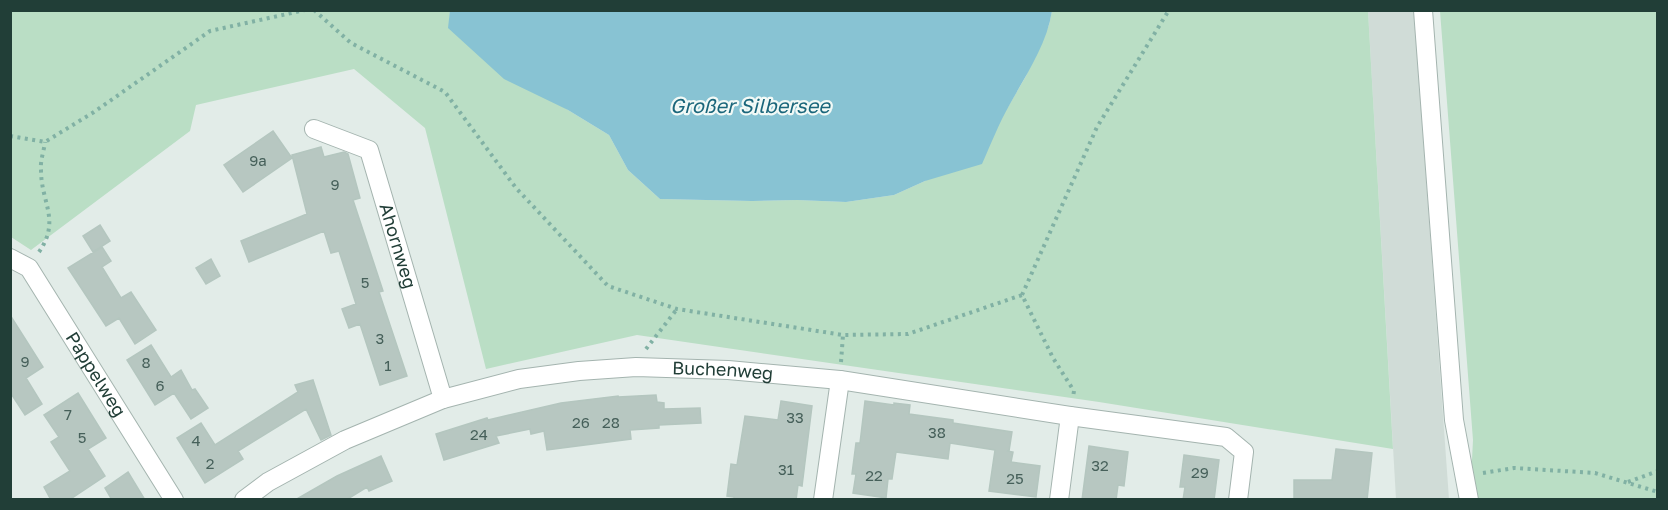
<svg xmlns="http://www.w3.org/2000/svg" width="1668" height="510" font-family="'Golos Text',sans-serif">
  <rect width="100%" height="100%" fill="#e2ece8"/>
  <path fill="#d0dcd7" d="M1368,11H1414L1449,499H1396Z"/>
  <path fill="#badec5" d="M10,11H450L449,28L568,110L609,135L628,170L660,199L752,201L797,200L846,202L894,195L925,181L1008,107L1026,76L1049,25L1052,11H1368L1393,449L1099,402L637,335L486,369L425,128L354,69L196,105L190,131L31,250L11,237Z
    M1440,11H1657V499H1470L1473,440Z"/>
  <path fill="#88c3d3" d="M450,10H1052V11C1047,44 1026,75 1010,104C999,123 991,144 982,164L925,181L894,195L846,202L797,200L752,201L660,199L628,170L609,135L568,110L504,79L448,28Z"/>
  <path fill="#b7c7c1" stroke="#b4c6bf" stroke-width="1.5" d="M273,131L292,158L243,192L224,165Z
    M321,147L324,157L344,152L348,154L360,198L353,200L383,291L379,292L407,376L380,385L360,324L349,328L342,309L356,304L339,251L331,253L324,231L249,262L241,241L307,214L292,155Z
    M100,225L110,241L93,252L83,236Z
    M102,247L111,261L102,267L121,298L131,292L156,330L135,344L119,318L106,326L68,268Z
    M211,259L220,276L206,284L196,268Z
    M10,315L43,367L26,378L42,404L25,415L10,392Z
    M151,345L171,377L181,370L192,390L195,389L208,408L191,419L174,393L155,405L127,360Z
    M313,380L331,435L321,440L306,409L238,451L243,459L205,483L177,438L201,423L215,445L298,392L295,385Z
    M78,393L106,438L88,449L105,476L69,500H51L44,487L70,471L51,442L59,437L44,415Z
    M656,395L657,402L664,403V409L700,408L701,423L659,425V428L630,430L631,439L547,450L544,431L531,434L530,429L496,436L499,443L444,460L436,434L487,418L488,420L561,403L618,396V397Z
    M781,401L812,406L802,486L798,485L796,500H734V497L727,496L731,464L737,465L745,416L778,420Z
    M865,401L894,405V403L910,405L909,414L953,420V423L1012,432L1009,451H1007L1013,452L1011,462L1040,466L1036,497L989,491L995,450L950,443L948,459L896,452L892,479H888L886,498L853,493L856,474H852L856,443H860Z
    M1089,446L1128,452L1124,486L1118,485L1116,500H1082Z
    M1336,449L1372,453L1367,500H1294V480H1332Z
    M1184,455L1219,460L1214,500H1183L1185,487H1180Z
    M381,456L392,481L369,491L367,487L346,500H295L337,476Z
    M128,472L145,500H112L105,488Z"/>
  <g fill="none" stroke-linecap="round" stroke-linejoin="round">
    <g stroke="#a4b4af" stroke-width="20">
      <g id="minor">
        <path d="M1423,10L1454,420L1469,500"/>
        <path id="s1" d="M314,129L369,150L443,399"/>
        <path id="s2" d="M10,258L29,268L174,500"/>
        <path id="s3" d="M244,500L268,482L345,440L443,399L519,379L579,371L636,367L728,370L840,380L1070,416L1226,437L1244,452L1238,500"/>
        <path d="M823,500L840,380"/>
        <path d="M1059,500L1070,416"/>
      </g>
    </g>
    <path stroke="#81b1a4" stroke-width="4" stroke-dasharray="3 4.5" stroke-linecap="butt" d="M314,10L351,43L445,92L516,188L608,286L677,309L843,335L908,334L1022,295L1053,358L1074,391L1073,397
      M10,136L45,142L94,112L210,31L305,10
      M39,252C61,220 41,203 41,170C40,161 44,151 45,142
      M1022,295L1097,127L1169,10
      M646,349L677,309
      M841,362L843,335
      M1483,473L1514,468L1595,473L1658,492
      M1628,482L1658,471"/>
    <use href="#minor" stroke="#fff" stroke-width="18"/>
  </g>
  <g text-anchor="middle" stroke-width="4.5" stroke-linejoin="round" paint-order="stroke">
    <g font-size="15" fill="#46605a">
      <text x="258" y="166">9a</text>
      <text x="335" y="190">9</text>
      <text x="365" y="288">5</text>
      <text x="380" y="344">3</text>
      <text x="25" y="367">9</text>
      <text x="146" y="368">8</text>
      <text x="388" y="371">1</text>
      <text x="160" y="391">6</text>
      <text x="68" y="420">7</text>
      <text x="795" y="423">33</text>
      <text x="581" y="428">26</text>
      <text x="611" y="428">28</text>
      <text x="937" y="438">38</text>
      <text x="479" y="440">24</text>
      <text x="82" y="443">5</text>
      <text x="196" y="446">4</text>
      <text x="210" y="469">2</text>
      <text x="1100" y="471">32</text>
      <text x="786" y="475">31</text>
      <text x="1200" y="478">29</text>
      <text x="874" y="481">22</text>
      <text x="1015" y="484">25</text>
    </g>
    <g font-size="18" fill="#213e37" stroke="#f2f9f6">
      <text dy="6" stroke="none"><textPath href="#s1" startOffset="159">Ahornweg</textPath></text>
      <text dy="6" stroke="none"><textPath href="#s3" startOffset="507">Buchenweg</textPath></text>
      <text dy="6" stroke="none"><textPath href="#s2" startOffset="147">Pappelweg</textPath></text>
    </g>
    <g font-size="20" font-style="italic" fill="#1a667b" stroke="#f2f9f6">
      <text x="750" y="113">Großer Silbersee</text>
    </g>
  </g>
  <rect width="1668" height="510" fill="none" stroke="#213e37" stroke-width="24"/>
</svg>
